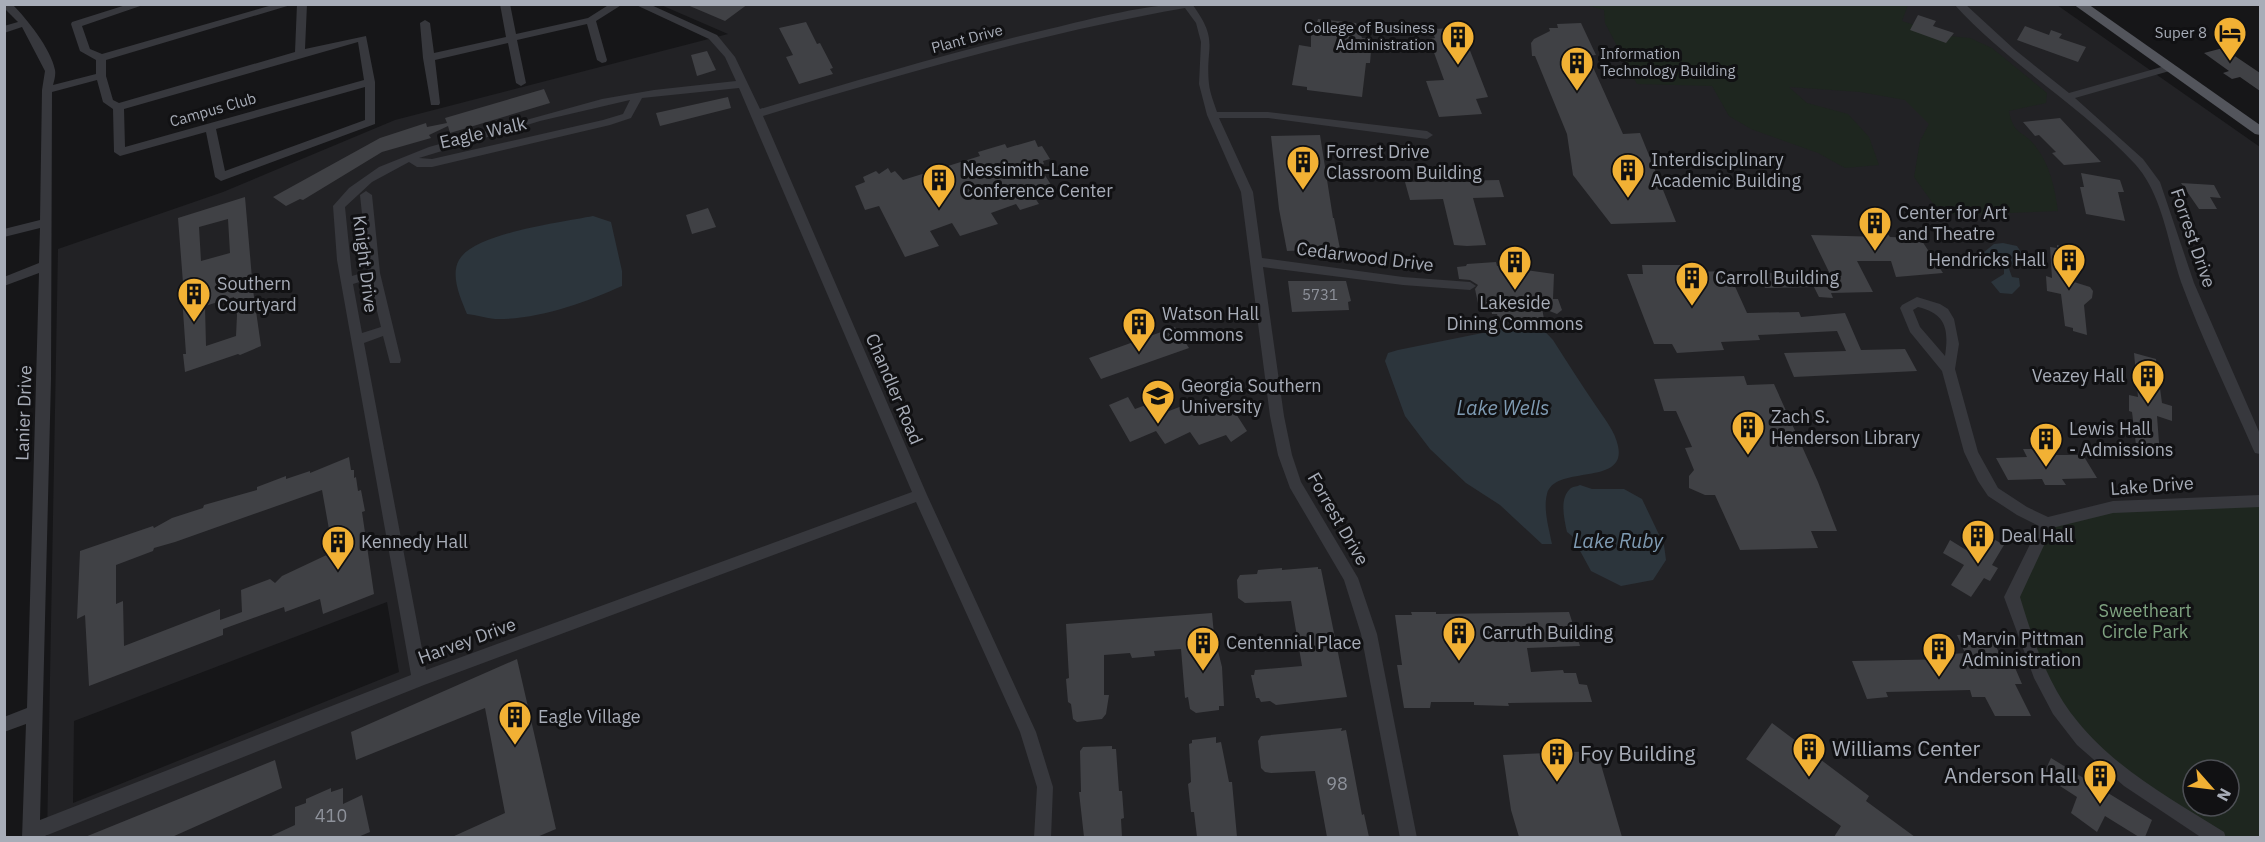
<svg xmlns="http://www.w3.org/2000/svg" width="2265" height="842" font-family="'IBM Plex Sans',sans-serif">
  <rect width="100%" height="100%" fill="#161618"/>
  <path fill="#222225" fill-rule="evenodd" d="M661,5H2057L2260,147V837L47,838L58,249L223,192L395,120L728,34ZM387,602L399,672L73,803L74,721ZM2193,770H2229V806H2193Z"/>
  <path fill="#1e261f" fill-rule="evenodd" d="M1586,5H1908L1902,21L1949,36L1970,38L1992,48L2047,93L2046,103L2009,111C2014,137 2023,129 2036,147C2050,165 2055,189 2058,211L1955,215L1934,205L1914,177L1920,141L1929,124L1905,100L1860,92L1789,87L1807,103L1848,114L1869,137L1879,165L1845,168L1818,153L1751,129L1729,116L1712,86L1637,84L1605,23L1604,10Z
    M2260,501V837H2218L2120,771L2060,708L2012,597L2047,523L2157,504ZM2193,770H2229V806H2193Z"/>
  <path fill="#2c353c" d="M593,216L611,222L622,271V286C584,303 537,320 495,319C486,318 476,315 467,314C461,299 450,276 459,260C474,233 563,222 593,216Z
    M2003,243L2017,246L2023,255L2019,264L2008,266L2012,277L2019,278L2020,286L2012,294L2000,293L1991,282L2004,274V269L1989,259L1984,252L1994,244Z
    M1517,326C1536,326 1540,325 1553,340C1567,362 1581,384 1596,406C1604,418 1615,431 1618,446C1627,487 1555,464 1547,494C1543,509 1549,529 1552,544H1542L1500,505L1466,483L1430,449L1405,416L1385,361L1388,353L1398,350Z
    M1580,485L1592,489H1624L1642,499L1664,545L1666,560L1653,580L1621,586L1591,571L1572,536L1567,532C1564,518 1559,498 1571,488C1574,486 1577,487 1580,485Z"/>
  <path fill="#404145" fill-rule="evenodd" d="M685,4H748L725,21Z
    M1918,15L1936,21L1933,26L1954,33L1946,43L1910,30Z
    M1318,19L1356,23L1362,38L1372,39L1370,63H1366L1362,97L1307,90V87L1292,85L1299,45L1311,47V26H1316Z
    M806,22L817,44L820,43L833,68L830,69L833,74L799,84L786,57L793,55L779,28Z
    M1581,23L1596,55L1588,56L1623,134L1640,133L1676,222L1611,224L1573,175L1567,134L1535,56H1532L1531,43L1534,39L1550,31L1549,28H1558L1557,24Z
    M2025,26L2049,35L2051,30L2062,34L2059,38L2086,47L2078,62L2017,40Z
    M1458,28L1459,30H1462L1488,97L1476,99L1482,114L1439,117L1426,81L1444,80L1429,39L1435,38L1431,29Z
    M2223,48L2260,73V91L2240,77L2232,79L2223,73L2229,71L2204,53Z
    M707,51L716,70L697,76L691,55Z
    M544,89L550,103L450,133L448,126L429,135L431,138L382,152L303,200L300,199L286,206L273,197L380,138L426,123L427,127L447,123L445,118Z
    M728,97L731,108L660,126L656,113Z
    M2060,118L2088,148L2101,162L2064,165L2052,153L2056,152L2039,135L2035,136L2023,122Z
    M1320,135L1333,218H1334L1340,249L1287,251L1279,209L1271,136Z
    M1035,140L1038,147L1042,146L1050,159L1043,161L1044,164L1039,166L1055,191L1035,198L1039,204L1020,210L1016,204L991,213L998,224L960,236L952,223L930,231L939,246L905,257L879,206L865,210L855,186L865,182L863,177L876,171L879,174L888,168L891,173L895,171L903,180L980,156L978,152L1005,144L1007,148Z
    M2081,173L2120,180L2124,192H2118L2125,221L2086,214L2080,187H2084Z
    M1499,180L1504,197L1473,198L1486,245L1467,246L1454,245L1443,199L1410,200L1405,182Z
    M2181,183L2214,185L2221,198L2210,197L2217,209H2199Z
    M245,197L253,290L261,346L240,355L238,354L185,372L183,354H186L182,297L184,296L178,218ZM228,219L230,253L201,261L199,227ZM234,297L237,315L236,336L206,346L205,306Z
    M708,208L716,227L692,234L686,215Z
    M1882,226L1890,237L1920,238L1943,273L1896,277L1891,261H1857L1873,292L1831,293L1833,298L1819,297L1814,287L1765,288L1758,273L1829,272L1811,235L1881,237Z
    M2057,245L2071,249L2074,282L2090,287L2093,291L2092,298L2084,305L2087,335L2073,331V328L2065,326L2061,294L2047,291L2046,276L2052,278L2050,247L2057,248Z
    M1496,262L1497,266L1554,274L1553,299H1558L1562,310L1557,314L1542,308L1544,319L1514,322L1511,320L1499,321L1497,314H1492L1491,308H1479L1475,289L1478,285L1470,280L1459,279L1457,267L1466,266L1467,264Z
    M1642,265H1687L1691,272L1728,271L1747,313L1799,312L1801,317L1845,313L1861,350L1905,349L1917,371L1794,377L1784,353L1846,351L1837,331L1758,335L1760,340L1721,342L1724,350L1677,353L1672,344H1654L1627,274H1643Z
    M1288,281H1346L1351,301L1348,302L1349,310L1292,312Z
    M1175,327L1189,348L1101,379L1089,358Z
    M2134,353L2156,359L2162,403L2172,406V421L2157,416L2160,456L2154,454V458L2137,453L2132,412L2129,411V395L2138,397Z
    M1744,376L1747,385L1774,384L1818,482L1837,531H1811L1818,548L1740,550L1715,495H1705L1689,488V476L1694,470L1685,448L1692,447L1676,411H1664L1654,379Z
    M1128,397L1135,409L1162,399L1169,411L1195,401L1202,412L1229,403L1247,431L1231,442L1226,435L1199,445L1190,432L1165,444L1156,431L1130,442L1109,405Z
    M2023,449H2045L2050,455H2083L2097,478L2062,479L2066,485H2045L2042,479L2008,480L1996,458L2027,457Z
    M349,457L351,470H354V478L356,477L358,491L361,490L365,511L362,512L374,594L323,614L320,599L285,612L284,607L223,629V635L89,686L85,615L77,619L80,551L153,526L154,528L172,518L203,508L204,505L257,490V487L286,476V479L310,471V473ZM322,490L333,552L282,576L275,583L270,579L241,590L242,612L220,620V609L124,646L123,601L116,604V565L153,551L154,548L175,542Z
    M1983,533L2004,545L1992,565L1998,568L1990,581L1984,578L1971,597L1951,585L1964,565L1943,553L1950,540L1971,553Z
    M1318,567V569H1321L1347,697L1276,705L1270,701L1261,702L1259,698H1256L1251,675H1254L1255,670L1302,666L1291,601L1245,603L1238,598L1237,580L1240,575L1257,574L1258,570L1282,568V570Z
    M1411,612H1436V614L1569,612L1580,646L1527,648L1531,672L1563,670L1564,673H1576L1579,684L1587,685L1592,702L1508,703L1509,706L1474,705V702H1431L1430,708H1404L1397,665H1402L1395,615H1412Z
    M1212,613L1214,635L1222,667L1224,706H1219V710L1196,713L1190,709L1188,697L1185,698L1181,649L1154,651L1155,656L1132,658L1130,653L1104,655V695H1109L1106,714L1102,719L1077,722L1073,719L1071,704L1068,702L1066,679L1069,678L1066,624Z
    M1990,634L2004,663H2013L2022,684H2015L2031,716H1995L1985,697H1972L1970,690L1886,692L1888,697L1867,699L1852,661L1953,659L1952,654L1965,653L1957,635Z
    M517,659L556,829L537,837H452L505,813L485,708L356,760L351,732Z
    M1772,723L1869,796L1866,801L1915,837H1834L1841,826L1746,759Z
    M1342,728L1341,731L1346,730L1362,815L1364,814L1369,837H1327L1315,771L1271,773L1265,772L1261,768L1258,741L1261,736Z
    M1216,737V743L1221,742L1229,782H1232L1237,837H1197L1194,812H1191L1188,784L1191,782L1189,744L1192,743V740Z
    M1112,746V749H1116L1119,791H1122L1124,818L1121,819L1122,837H1084L1079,792H1081L1080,751L1083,747Z
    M1597,751L1622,837H1519L1511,810L1503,755Z
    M2051,758L2152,820L2145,837H2139L2105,816L2097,832L2071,813L2077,797L2043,775Z
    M275,760L282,788L172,837H85Z
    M331,788V792L343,788V804L362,795L370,832L358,837H269L295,825V807L306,803V799Z"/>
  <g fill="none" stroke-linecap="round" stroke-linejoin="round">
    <path fill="#37383d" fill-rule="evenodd" d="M4,4H12C27,19 51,49 55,70C56,75 54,81 53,85L96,74V60L80,51L71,24L72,22L129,4H146L82,26L90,49L102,54L276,4H294L106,60V76L113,100L119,103L295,52L297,4H307L305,49L366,36L375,82V124L221,181L215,177L206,132L120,156L114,152L113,109L103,102L97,80L52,92L51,379L40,820L411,675L337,260L333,206L349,188L379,167L429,147L602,99L654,90L736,81L725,57L709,39L634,4H649L717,35L735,57L760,109C856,81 952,52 1049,29C1096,18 1145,4 1192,4C1220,42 1205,45 1209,84C1210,93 1214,103 1217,112H1268L1427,131L1433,135L1427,139L1268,118H1219L1253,192L1262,258L1403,277L1470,282L1476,286L1470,290L1403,285L1263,267L1284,416L1292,455L1301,482L1358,578L1377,634L1417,838H1400L1361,634L1344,580L1290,488L1278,455L1270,416L1241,192L1207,115L1199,84L1201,42L1196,23L1185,8C1041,33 903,74 763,116L927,495L1036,732L1053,787L1051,838H1034L1037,787L1020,732L916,502L424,685L40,838H22L26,724L4,732V717L27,708L39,273L4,286V277L39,263L40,228L4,237V229L40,220L42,90L45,71L22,27L4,33V26L18,22L4,8ZM358,42L364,80L125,147L124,109ZM365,87V120L225,171L216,129ZM739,88L912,492L426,670L364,343L383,336L390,363H400L401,360L380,273L372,195L366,191L360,195L368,271L352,276L345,207L372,182L409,162L417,167H432L610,125L631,118L642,98ZM630,100L623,114L603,120L432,159L419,158L540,121ZM369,279L381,327L362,333L353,284Z
      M500,4H510L516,34L588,18L610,4H623L596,21L607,60L606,62L602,63L597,60L587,24L517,40L526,83L521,86L516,83L508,43L435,60L440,103L439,105H431L423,58L420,23L425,20L430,23L434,53L506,37Z
      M1954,4H1965L2014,49L2069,93L2165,66H2173V70L2075,98L2143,159L2160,182L2194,283L2260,434V454L2255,453L2253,449C2229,394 2202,339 2181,282C2168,244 2163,195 2135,164C2080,105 2008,64 1954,4Z
      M1917,297L1940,304L1948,309L1954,319L1959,344L1955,369L1978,452L1998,488L2027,507L2048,517L2113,501L2260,495V507L2113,513L2052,528L2020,597C2033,640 2048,686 2078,722C2116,769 2173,800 2224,832L2226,838H2202L2124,786L2077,745L2053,714L2034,678L2004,597L2039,526L2017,515L1988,496L1978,481L1964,452L1942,371L1910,332L1900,308L1902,305ZM1918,307C1946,314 1949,329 1945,356L1920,327L1913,310Z"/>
    <path fill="#53555c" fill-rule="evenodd" d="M2073,4H2088L2260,125V135L2255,134Z"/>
  </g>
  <defs>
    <g id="hotel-pin" transform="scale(1.725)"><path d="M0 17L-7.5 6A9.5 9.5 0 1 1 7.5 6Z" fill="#f2b134" stroke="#111113"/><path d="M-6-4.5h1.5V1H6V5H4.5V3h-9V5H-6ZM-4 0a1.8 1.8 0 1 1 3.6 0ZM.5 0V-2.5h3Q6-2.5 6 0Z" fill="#111"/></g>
    <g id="building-pin" transform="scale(1.725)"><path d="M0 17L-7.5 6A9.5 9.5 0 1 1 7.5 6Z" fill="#f2b134" stroke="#111113"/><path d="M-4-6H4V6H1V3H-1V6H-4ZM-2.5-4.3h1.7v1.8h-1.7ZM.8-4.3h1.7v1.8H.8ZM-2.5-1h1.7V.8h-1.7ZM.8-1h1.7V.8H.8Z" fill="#111"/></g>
    <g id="university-pin" transform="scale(1.725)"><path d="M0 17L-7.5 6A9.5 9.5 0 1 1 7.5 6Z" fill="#f2b134" stroke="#111113"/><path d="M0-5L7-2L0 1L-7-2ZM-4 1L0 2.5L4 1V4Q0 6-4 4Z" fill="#111"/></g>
  </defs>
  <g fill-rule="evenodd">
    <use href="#hotel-pin" x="2230" y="33"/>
    <use href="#building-pin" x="1458" y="37"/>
    <use href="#building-pin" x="1577" y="63"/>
    <use href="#building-pin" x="1303" y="162"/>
    <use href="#building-pin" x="1628" y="170"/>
    <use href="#building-pin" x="939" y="180"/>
    <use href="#building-pin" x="1875" y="223"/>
    <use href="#building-pin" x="2069" y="260"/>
    <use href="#building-pin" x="1515" y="262"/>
    <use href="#building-pin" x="1692" y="278"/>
    <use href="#building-pin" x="194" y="294"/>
    <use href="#building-pin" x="1139" y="324"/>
    <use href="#building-pin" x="2148" y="376"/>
    <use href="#university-pin" x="1158" y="396"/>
    <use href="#building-pin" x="1748" y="427"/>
    <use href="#building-pin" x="2046" y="439"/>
    <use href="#building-pin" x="1978" y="536"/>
    <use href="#building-pin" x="338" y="542"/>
    <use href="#building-pin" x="1459" y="633"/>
    <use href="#building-pin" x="1203" y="643"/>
    <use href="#building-pin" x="1939" y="649"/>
    <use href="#building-pin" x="515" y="717"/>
    <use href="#building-pin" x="1809" y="749"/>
    <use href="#building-pin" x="1557" y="754"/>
    <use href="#building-pin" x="2100" y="776"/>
  </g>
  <g text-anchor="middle" stroke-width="6" stroke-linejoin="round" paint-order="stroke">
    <g font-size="15" fill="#a8adb8" stroke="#111113" text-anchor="end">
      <text x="1435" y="33">College of Business<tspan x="1435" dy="17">Administration</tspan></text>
      <text x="2207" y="38">Super 8</text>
      <text x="1600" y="59" text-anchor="start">Information<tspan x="1600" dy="17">Technology Building</tspan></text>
    </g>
    <g font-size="15" fill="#a8adb8" stroke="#111113">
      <text transform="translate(967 39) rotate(-15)" y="5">Plant Drive</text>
      <text transform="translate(213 110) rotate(-16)" y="5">Campus Club</text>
    </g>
    <g font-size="15" fill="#8e929b">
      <text x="1320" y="300">5731</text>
    </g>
    <g font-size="18" fill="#a8adb8" stroke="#111113">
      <text transform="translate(483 133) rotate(-13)" y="6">Eagle Walk</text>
      <text transform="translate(2193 238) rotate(71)" y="6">Forrest Drive</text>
      <text transform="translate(1365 257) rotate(7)" y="6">Cedarwood Drive</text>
      <text transform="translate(365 264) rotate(83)" y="6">Knight Drive</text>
      <text transform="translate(894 389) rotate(67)" y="6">Chandler Road</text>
      <text transform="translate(24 413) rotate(-88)" y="6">Lanier Drive</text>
      <text transform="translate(2152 486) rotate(-4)" y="6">Lake Drive</text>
      <text transform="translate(1338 519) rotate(60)" y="6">Forrest Drive</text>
      <text transform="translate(467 641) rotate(-20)" y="6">Harvey Drive</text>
    </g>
    <g font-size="18" fill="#a8adb8" stroke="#111113" text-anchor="start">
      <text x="1326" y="158">Forrest Drive<tspan x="1326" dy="21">Classroom Building</tspan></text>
      <text x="1651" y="166">Interdisciplinary<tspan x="1651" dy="21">Academic Building</tspan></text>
      <text x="962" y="176">Nessimith-Lane<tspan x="962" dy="21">Conference Center</tspan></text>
      <text x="1898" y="219">Center for Art<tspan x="1898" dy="21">and Theatre</tspan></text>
      <text x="2046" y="266" text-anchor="end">Hendricks Hall</text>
      <text x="1715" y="284">Carroll Building</text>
      <text x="217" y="290">Southern<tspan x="217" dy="21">Courtyard</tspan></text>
      <text x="1515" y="309" text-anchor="middle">Lakeside<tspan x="1515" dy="21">Dining Commons</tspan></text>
      <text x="1162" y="320">Watson Hall<tspan x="1162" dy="21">Commons</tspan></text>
      <text x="2125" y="382" text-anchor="end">Veazey Hall</text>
      <text x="1181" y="392">Georgia Southern<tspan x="1181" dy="21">University</tspan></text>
      <text x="1771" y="423">Zach S.<tspan x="1771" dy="21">Henderson Library</tspan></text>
      <text x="2069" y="435">Lewis Hall<tspan x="2069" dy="21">- Admissions</tspan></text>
      <text x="2001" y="542">Deal Hall</text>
      <text x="361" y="548">Kennedy Hall</text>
      <text x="1482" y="639">Carruth Building</text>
      <text x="1962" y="645">Marvin Pittman<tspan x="1962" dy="21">Administration</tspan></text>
      <text x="1226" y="649">Centennial Place</text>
      <text x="538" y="723">Eagle Village</text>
    </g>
    <g font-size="18" fill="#7fa381" stroke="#111113">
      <text x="2145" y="617">Sweetheart<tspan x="2145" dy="21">Circle Park</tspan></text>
    </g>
    <g font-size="18" fill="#8e929b">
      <text x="1337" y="790">98</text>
      <text x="331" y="822">410</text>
    </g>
    <g font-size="20" font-style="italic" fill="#7f9bb3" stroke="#111113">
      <text x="1503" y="415">Lake Wells</text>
      <text x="1618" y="548">Lake Ruby</text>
    </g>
    <g font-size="21" fill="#a8adb8" stroke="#111113" text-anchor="start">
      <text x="1832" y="756">Williams Center</text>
      <text x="1580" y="761">Foy Building</text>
      <text x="2077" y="783" text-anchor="end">Anderson Hall</text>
    </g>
  </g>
  <rect width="2265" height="842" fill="none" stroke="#a8adb8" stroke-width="12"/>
  <g transform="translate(2211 788) rotate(118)"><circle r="28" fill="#111113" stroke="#4d4f55" stroke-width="1.5"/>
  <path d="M0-4.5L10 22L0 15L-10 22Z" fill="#f2b134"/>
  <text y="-9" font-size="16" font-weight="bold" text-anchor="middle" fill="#a8adb8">N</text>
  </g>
</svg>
